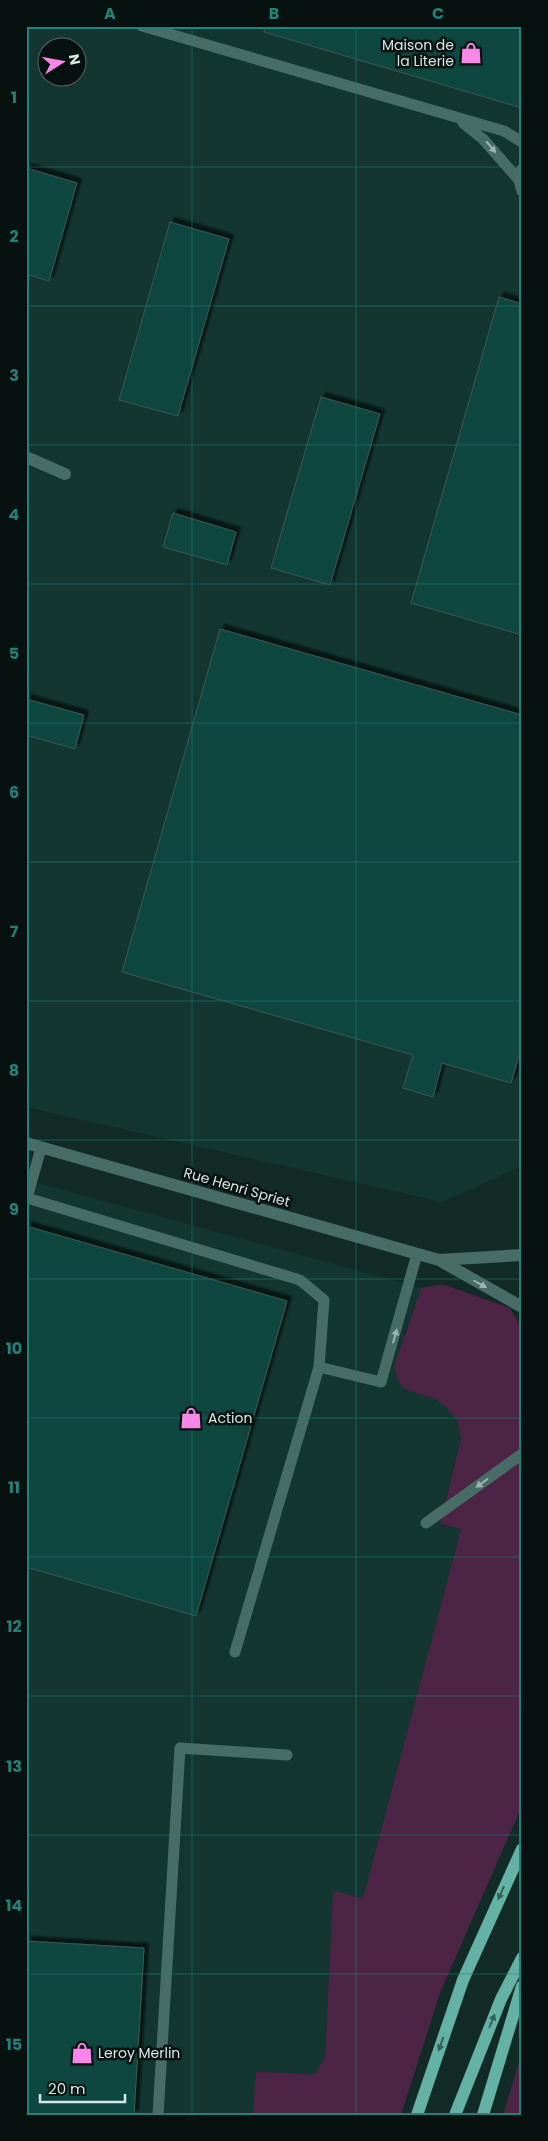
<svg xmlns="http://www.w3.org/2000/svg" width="548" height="2141" font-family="Poppins,sans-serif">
  <defs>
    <filter id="shadow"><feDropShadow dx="4.5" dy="-4.5" stdDeviation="1" flood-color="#0009"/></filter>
  </defs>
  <rect width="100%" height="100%" fill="#122b27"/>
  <path fill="#133631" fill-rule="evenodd" d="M26,26H522V1166L442,1202L26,1107ZM48,48H78V78H48Z
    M26,1180L421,1288L404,1333V1389L437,1400L447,1408L457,1420L461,1437L440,1524L461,1529L363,1898L333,1892L325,2057L315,2074L256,2072L253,2115H26Z"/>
  <path fill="#4c2546" d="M442,1284L510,1308L522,1329V1806L440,1993L401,2115H253L256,2072L315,2074L325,2057L333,1891L363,1898L461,1529L440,1524L461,1438L457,1420L447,1408L437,1400L404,1389L397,1379L394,1366L421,1288Z
    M522,2053V2115H504L505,2108Z"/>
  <path fill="#0f463f" stroke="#3e5753" filter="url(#shadow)" d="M265,26H522V108L264,32Z
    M26,168L77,183L49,281L26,274Z
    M170,222L229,239L178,416L119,400Z
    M499,297L522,304V635L411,603Z
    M321,397L380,414L330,585L271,568Z
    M173,513L236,532L227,565L163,547Z
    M220,629L522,715V1046L511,1083L442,1063L433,1097L403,1088L413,1055L122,972Z
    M26,699L84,715L75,749L26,735Z
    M26,1226L287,1301L196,1616L26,1567Z
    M26,1941L144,1948L134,2115H26Z"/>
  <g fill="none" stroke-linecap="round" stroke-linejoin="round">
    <path stroke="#486c66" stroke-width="11" d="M142,26L504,131L522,142
      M463,123L483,139L519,180
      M522,169L519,180L522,191
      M41,1148L27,1198L300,1280L324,1300L319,1367L235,1652
      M319,1367L381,1382L417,1254
      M426,1523L522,1454
      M158,2115L180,1748L287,1755"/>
    <path stroke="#486c66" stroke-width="12" d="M26,457L65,474
      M26,1143L439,1260L522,1307
      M439,1260L522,1255"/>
    <path stroke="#64b2a6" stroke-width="12" d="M417,2115L463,1980L522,1849
      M455,2115L501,1999L522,1958
      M483,2115L522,1986"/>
  </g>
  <defs><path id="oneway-solid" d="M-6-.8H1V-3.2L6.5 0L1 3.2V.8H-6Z" transform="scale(1.25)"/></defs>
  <g fill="#9eb5b1">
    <use href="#oneway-solid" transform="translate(491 147) rotate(50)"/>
    <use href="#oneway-solid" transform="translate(480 1284) rotate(30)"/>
    <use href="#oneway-solid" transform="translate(395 1336) rotate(-74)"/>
    <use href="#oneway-solid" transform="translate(482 1483) rotate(144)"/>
  </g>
  <g fill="#36625a">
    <use href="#oneway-solid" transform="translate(501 1893) rotate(114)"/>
    <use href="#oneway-solid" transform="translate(492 2021) rotate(-68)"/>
    <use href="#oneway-solid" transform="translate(441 2044) rotate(109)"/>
  </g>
  <path fill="none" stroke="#23817a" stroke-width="1" stroke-opacity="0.55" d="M192,26V2115M356,26V2115M26,167H522M26,306H522M26,445H522M26,584H522M26,723H522M26,862H522M26,1001H522M26,1140H522M26,1279H522M26,1418H522M26,1557H522M26,1696H522M26,1835H522M26,1974H522"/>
  <defs>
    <g id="shop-bare" transform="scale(1.725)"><path d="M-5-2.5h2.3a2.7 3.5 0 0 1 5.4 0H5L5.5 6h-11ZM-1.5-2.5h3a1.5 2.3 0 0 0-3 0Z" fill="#f987e9" stroke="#07110f" stroke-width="2.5" paint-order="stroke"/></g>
  </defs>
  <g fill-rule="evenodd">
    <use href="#shop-bare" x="471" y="53"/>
    <use href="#shop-bare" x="191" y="1418"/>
    <use href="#shop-bare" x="82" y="2053"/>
  </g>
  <g text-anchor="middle" stroke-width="5" stroke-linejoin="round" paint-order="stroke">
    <g font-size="14" fill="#d7e6e3" stroke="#07110f" text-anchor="start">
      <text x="454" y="50" text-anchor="end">Maison de<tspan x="454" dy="16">la Literie</tspan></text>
      <text x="208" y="1423">Action</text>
      <text x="98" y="2058">Leroy Merlin</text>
    </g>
    <g font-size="14" fill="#d7e6e3" stroke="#07110f">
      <text transform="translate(237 1187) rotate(16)" y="5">Rue Henri Spriet</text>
    </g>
  </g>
  <rect width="548" height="2141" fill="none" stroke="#07110f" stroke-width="55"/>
  <g transform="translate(62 62) rotate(79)"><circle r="24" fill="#07110f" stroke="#5a6664"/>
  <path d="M0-4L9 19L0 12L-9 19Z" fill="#f987e9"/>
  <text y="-8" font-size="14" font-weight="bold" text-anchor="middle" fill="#d7e6e3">N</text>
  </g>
  <path d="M40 2094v8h85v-8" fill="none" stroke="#d7e6e3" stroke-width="2.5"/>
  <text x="48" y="2094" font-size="15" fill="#d7e6e3" stroke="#07110f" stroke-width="4" paint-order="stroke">20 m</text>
  <rect x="28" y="28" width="492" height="2086" fill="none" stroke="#23817a" stroke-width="2"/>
  <g font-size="16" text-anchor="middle" font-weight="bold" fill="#23817a">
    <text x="110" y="19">A</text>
    <text x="274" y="19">B</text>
    <text x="438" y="19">C</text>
    <text x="14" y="103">1</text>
    <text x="14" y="242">2</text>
    <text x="14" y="381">3</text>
    <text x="14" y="520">4</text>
    <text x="14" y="659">5</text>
    <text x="14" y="798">6</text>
    <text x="14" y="937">7</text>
    <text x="14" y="1076">8</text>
    <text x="14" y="1215">9</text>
    <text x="14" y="1354">10</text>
    <text x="14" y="1493">11</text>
    <text x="14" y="1632">12</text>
    <text x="14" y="1772">13</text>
    <text x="14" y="1911">14</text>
    <text x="14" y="2050">15</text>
  </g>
</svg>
